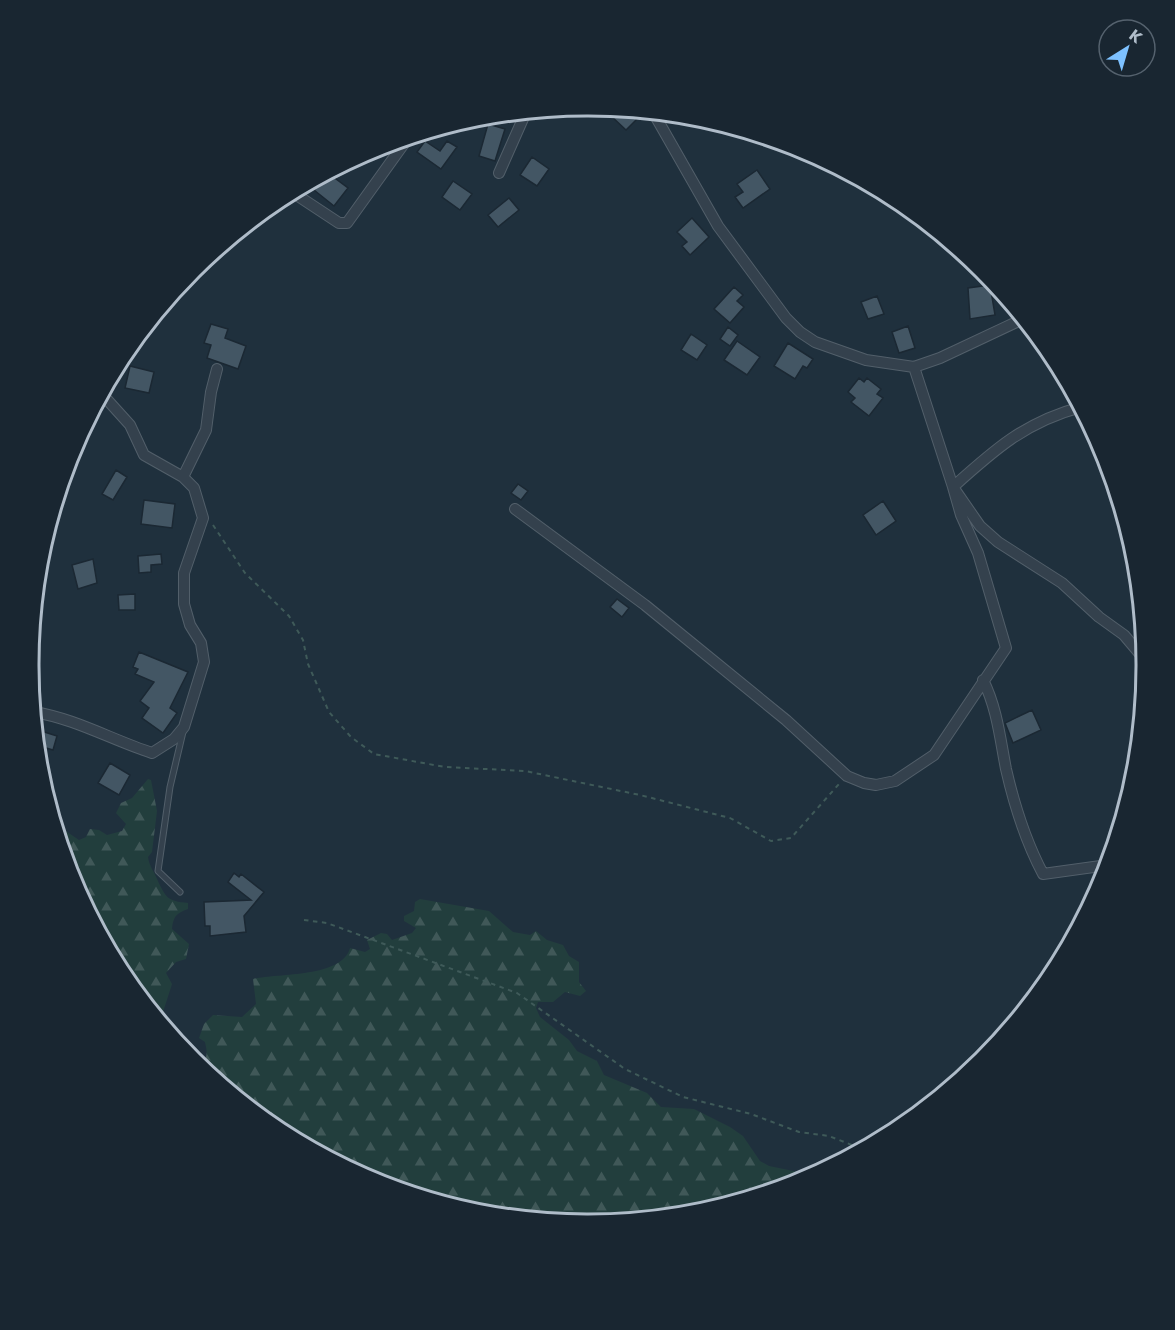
<svg xmlns="http://www.w3.org/2000/svg" width="1175" height="1330" font-family="Poppins,sans-serif">
  <defs>
    <pattern id="forest-firs" width="22" height="20" patternUnits="userSpaceOnUse" patternTransform="scale(1.5)"><rect width="22" height="20" fill="#223e3d"/><path d="M5 1l3.5 6h-7zM16 11l3.5 6h-7z" fill="#405858"/></pattern>
  </defs>
  <rect width="100%" height="100%" fill="#1f303d"/>
  <path fill="url(#forest-firs)" d="M148,779L151,780L157,811L152,852L148,857C149,866 154,871 157,879C166,898 167,901 188,903V909C176,913 173,917 172,929L189,944L186,959L176,962L166,973L172,984L163,1012L181,1047L123,975L71,879L54,823L79,840L86,837L90,829L99,830L107,835L122,831L126,824L116,813L121,803L132,798Z
    M420,899L489,911L513,932L530,935L536,931L547,940L563,945L569,956L579,962V982L586,991L580,996L565,992L553,1002H538L536,1008L540,1017L569,1040L577,1051L597,1061L604,1075L647,1093L661,1107L694,1109L730,1127L743,1136L760,1161L769,1166L813,1175L801,1182L696,1213L587,1224L478,1213L373,1181L277,1130L195,1062L203,1064C208,1055 207,1051 205,1042L199,1038L204,1024L213,1015L242,1017L256,1004L253,979C278,973 342,978 350,948L365,952L370,949L367,940L381,933L387,934L392,940L412,933L416,928L404,921V916L414,911L415,902Z"/>
  <path fill="#435664" stroke="#1b2833" stroke-width="1.5" d="M615,109L644,112L626,130L609,114Z
    M488,124L505,129L495,161L479,156Z
    M425,141L440,151L447,141L457,147L441,169L417,152Z
    M532,157L549,169L537,186L520,175Z
    M757,170L770,189L743,208L735,197L743,192L737,184Z
    M328,173L348,188L334,206L314,190Z
    M453,181L472,194L460,210L442,197Z
    M509,198L519,210L498,227L488,215Z
    M692,218L709,237L690,255L682,246L687,242L677,232Z
    M990,285L995,315L970,319L968,288Z
    M734,287L743,295L737,301L744,307L730,323L714,309Z
    M877,296L884,314L868,319L861,302Z
    M211,324L228,329L225,338L246,346L238,369L207,358L211,345L204,343Z
    M908,326L915,348L899,353L892,332Z
    M728,327L738,335L730,346L720,339Z
    M691,334L707,345L697,360L681,350Z
    M737,341L760,357L747,375L724,360Z
    M788,343L813,359L807,368L803,366L795,379L774,366Z
    M130,366L154,372L149,393L125,388Z
    M859,378L864,382L867,378L881,389L877,394L883,398L869,416L851,402L855,398L848,392Z
    M116,470L127,477L113,500L102,494Z
    M518,484L528,491L521,500L511,493Z
    M144,500L175,504L172,528L141,524Z
    M883,501L896,521L876,535L863,515Z
    M161,554L162,564L151,565V572L139,573L138,556Z
    M93,559L97,583L78,589L72,565Z
    M135,594V610H119L118,595Z
    M617,599L629,608L622,617L610,607Z
    M139,652L188,672L170,708L177,713L163,733L142,718L149,708L140,701L154,682L135,674L138,669L133,667Z
    M1032,710L1041,730L1013,743L1005,723Z
    M35,729L57,736L53,750L36,745Z
    M110,763L130,775L119,795L98,783Z
    M234,873L239,877L241,874L264,892L244,916L246,932L210,936V926H205L204,902L251,900L228,882Z"/>
  <g fill="none" stroke-linecap="round" stroke-linejoin="round">
    <g stroke="#525f6a" stroke-width="7">
      <path id="lane" d="M180,892L158,871L170,787L183,732"/>
    </g>
    <g stroke="#525f6a" stroke-width="12">
      <path id="street" d="M653,112L718,226L786,318L800,332L815,342L866,360L914,367L940,358L1023,319
        M499,173L526,112
        M292,192L339,223H347L408,138
        M914,367L953,487L980,526L998,542L1062,583L1099,617L1124,635L1146,661
        M183,477L206,430L211,392L217,369
        M515,509L645,605L786,720L847,776L864,783L876,785L895,781L934,755L1006,648L978,553L961,515L953,487C994,450 1025,422 1081,407
        M983,680C997,708 1000,738 1006,769C1014,804 1026,842 1043,874L1108,865
        M33,712C74,718 112,740 152,753L174,739L184,727L204,662L201,643L190,625L184,604V573L203,518L194,488L183,477L144,455L130,425L102,394"/>
    </g>
    <path stroke="#3f5a59" stroke-width="2" stroke-dasharray="4.5 4.5" stroke-linecap="butt" d="M213,525L245,573L289,616L303,640L308,664L329,712L351,737L374,754L445,767L525,771L640,795L730,818L771,841L791,838L839,784
      M304,920L327,923L517,993L625,1069L683,1097L751,1114L799,1132L829,1136L862,1149"/>
    <use href="#lane" stroke="#34414d" stroke-width="5"/>
    <use href="#street" stroke="#34414d" stroke-width="10"/>
  </g>
  <path d="M0 0H1175V1330H0ZM587 116H588A548 548 0 0 1 1136 664V666A548 548 0 0 1 588 1214H587A548 548 0 0 1 39 666V664A548 548 0 0 1 587 116Z" fill="#192631" fill-rule="evenodd"/>
  <path fill="none" stroke="#afbcc9" stroke-width="3" d="M587 116H588A548 548 0 0 1 1136 664V666A548 548 0 0 1 588 1214H587A548 548 0 0 1 39 666V664A548 548 0 0 1 587 116Z"/>
  <g transform="translate(1127 48) rotate(37)"><circle r="28" fill="#192631" stroke="#55626e" stroke-width="1.5"/>
  <path d="M0-4.5L10 22L0 15L-10 22Z" fill="#7dc1ff"/>
  <text y="-9" font-size="16" font-weight="bold" text-anchor="middle" fill="#afbcc9">K</text>
  </g>
</svg>
